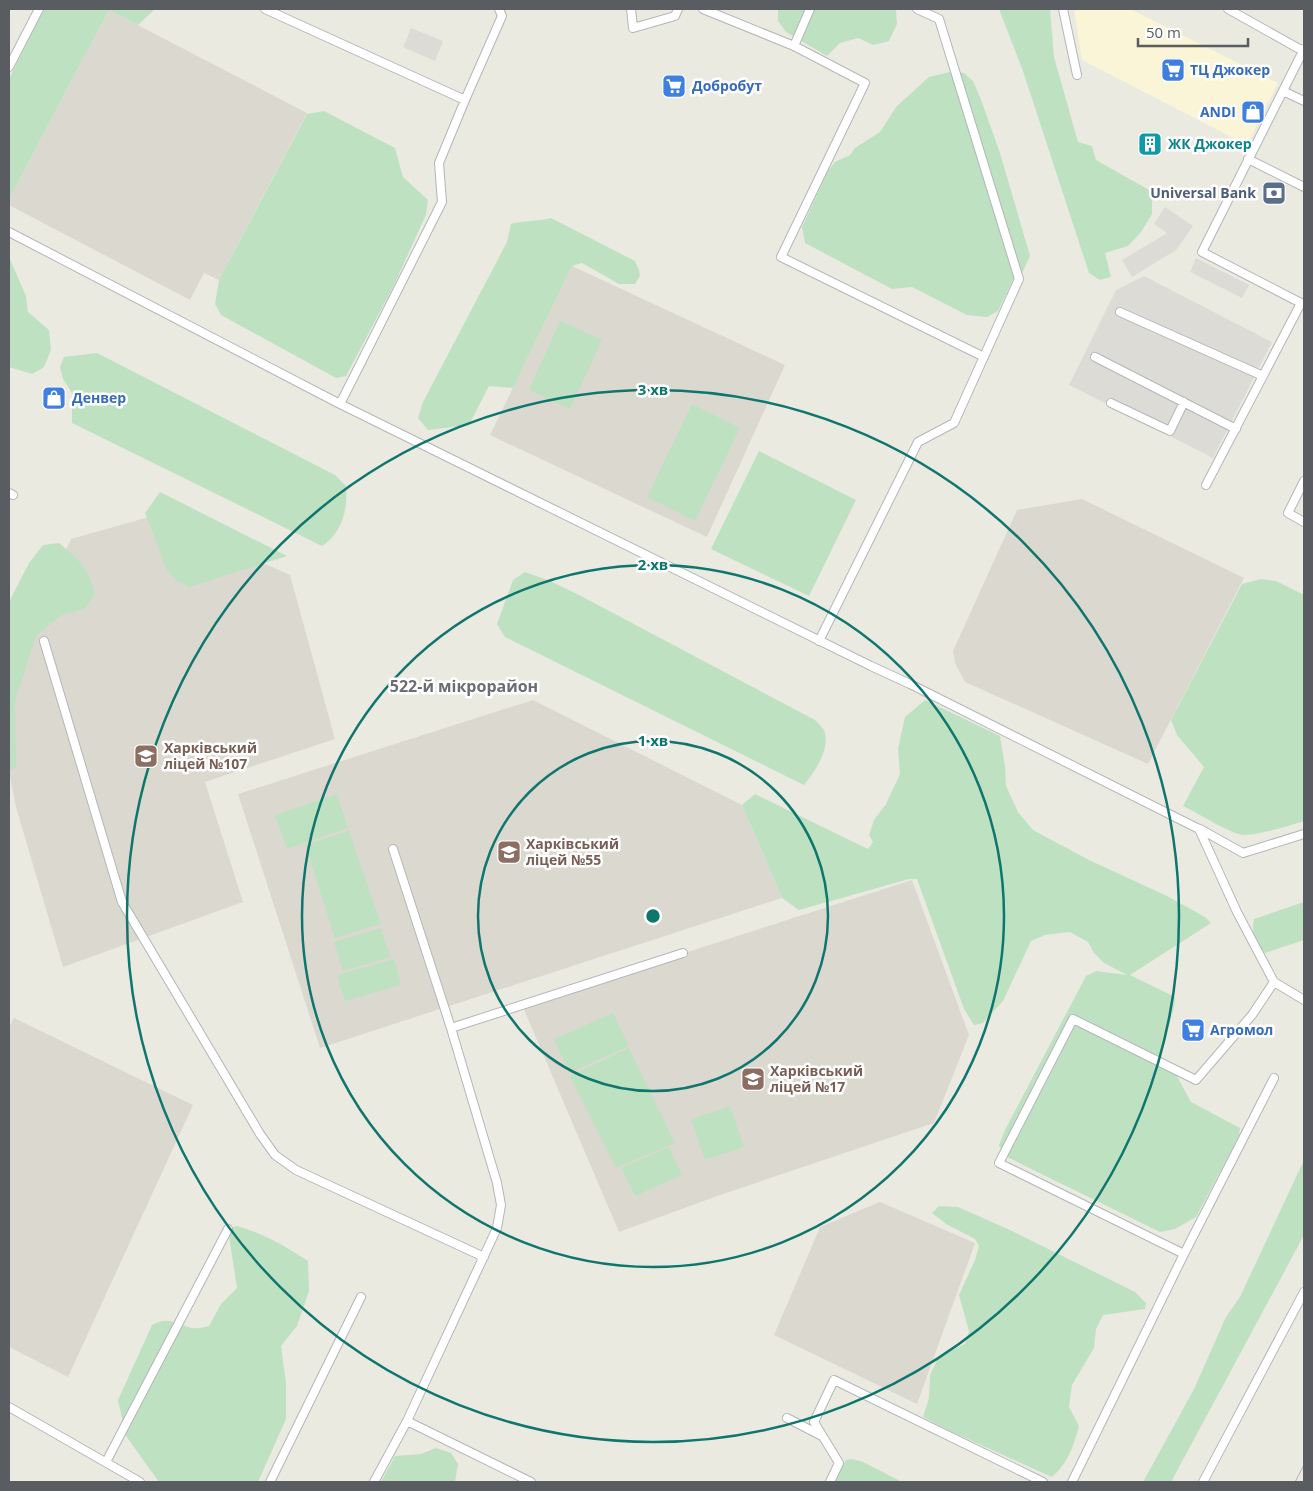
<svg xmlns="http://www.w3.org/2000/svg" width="1313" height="1491" font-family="'Open Sans',sans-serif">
  <rect width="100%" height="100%" fill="#ebeae1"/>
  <path fill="#faf5d6" d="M1074,9H1130L1278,83L1247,145L1082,60Z"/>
  <path fill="#dcdbd5" d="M411,28L443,41L435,61L403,47Z
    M1165,207L1193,226L1176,250L1132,277L1122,260L1167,233L1154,224Z
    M1196,258L1249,285L1242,298L1190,272Z
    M1144,276L1272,342L1213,458L1069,385L1116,290Z"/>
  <path fill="#dbd9cf" d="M109,10L307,113L219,280L204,273L190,300L9,205V199Z
    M572,266L785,365L707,537L490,435Z
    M1082,499L1244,578L1148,764L965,682L955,663L953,651L1017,510Z
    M156,515L290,575L335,739L205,782L243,902L63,967L16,807L9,773V669L71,539Z
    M533,700L742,805L782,898L320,1048L238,794Z
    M912,880L969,1035L934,1123L720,1195L619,1232L522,1005Z
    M14,1018L193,1105L68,1377L9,1347V1027Z
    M880,1202L975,1243L917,1404L774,1335L820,1227Z"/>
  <path fill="#bee1c2" d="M44,9H155L138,25L109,10L9,199V79Z
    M778,9H896L897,24L889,41L873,45L858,38L840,43L827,56L786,32L778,21Z
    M999,9H1050L1054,57L1078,142L1092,146L1096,160L1149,190L1152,200V214L1141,232L1128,246L1105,253L1111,277L1100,280L1089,273L1023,71Z
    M954,71L964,73L973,81L980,97L1000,153L1030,256L1023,271L1013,280L998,311L987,317L967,315L912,287L892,289L805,243L802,227L828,171L835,162L850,155L855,148L880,132L896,107L929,77Z
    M324,111L395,148L403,177L428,200L426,215L393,287L346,376L336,378L221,315L215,304L219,280L307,114Z
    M551,218L635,261L639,270L640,276L635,284H619L582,263L572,266L513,388L489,386L469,425L428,430L418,418L423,402L507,242L511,224C525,220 538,222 551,218Z
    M9,257L26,296L28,312L49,330L51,350L44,367L32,374L9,367Z
    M560,321L602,340L570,409L529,390Z
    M97,353L335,475L346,486C348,510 342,533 322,546L72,423V393L63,379L60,367L64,357Z
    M692,404L740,428L695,521L647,497Z
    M759,451L856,500L809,596L711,549Z
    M160,492L287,556L189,587L177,581L167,571L145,513Z
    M59,543C80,561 89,567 95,595L84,609L62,615L36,636L15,701L16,767L9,771V602L29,563L43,545Z
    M525,572L550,581L581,596L815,720C818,724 824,728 825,733C829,752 815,771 804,785L505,637L497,624L513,580Z
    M1261,579L1276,581L1304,595V821C1291,825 1257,836 1243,835C1229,833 1198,813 1183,806L1204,767L1177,735L1171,720L1242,584Z
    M925,700L1000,736L1005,767L1006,786L1018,812L1033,830L1089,860L1167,896L1205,917L1211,923L1130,975L1175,997L1174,1007L1161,1056L1173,1069L1191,1102L1240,1128L1239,1136L1196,1217L1175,1229L1160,1232L1003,1155L999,1145L1005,1130L1086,976L1096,971L1127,975L1104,963L1094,953L1088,942L1070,932L1045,935L1031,941L1003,1001L983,1023L974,1025L964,1009L917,879H909L799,910L782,898L742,805L755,794L868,849L873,842L869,835L874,820L886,804L900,774L898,749L905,717Z
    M337,794L348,828L287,849L275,815Z
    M349,831L381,924L335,938L305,845Z
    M1304,902V940L1265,953C1256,943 1251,932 1254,919Z
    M381,928L390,957L343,971L334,942Z
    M394,959L401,985L345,1001L337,975Z
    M613,1013L629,1046L569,1073L554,1039Z
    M629,1048L675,1143L616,1168L570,1076Z
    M730,1106L744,1147L705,1160L691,1119Z
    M669,1147L682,1175L635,1196L621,1168Z
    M1304,1160V1235L1171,1482H1143L1194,1389L1226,1317L1240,1297Z
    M939,1206L958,1207L1010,1230L1135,1292L1146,1303L1145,1309L1103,1315L1096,1329L1094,1348L1072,1385L1069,1407L1079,1426C1074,1446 1067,1464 1052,1477L950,1431L923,1417L929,1398L930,1375L939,1356L965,1344L969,1331L959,1295L975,1260L979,1246L975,1239L946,1224L932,1213Z
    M237,1226C262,1233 286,1246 308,1261L309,1291L297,1326L281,1346L286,1384V1419L258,1482H159L126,1436L118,1400L152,1325C168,1315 178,1325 192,1328C197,1329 204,1327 209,1326L221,1304L237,1288L228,1229Z
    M436,1448L451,1453L458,1464L455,1482H381L395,1456L421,1454Z
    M852,1459L863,1462L902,1482H834L846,1460Z"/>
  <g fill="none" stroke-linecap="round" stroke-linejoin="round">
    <g stroke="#b3b6ba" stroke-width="10">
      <path id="lane" d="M265,9L465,100
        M499,9L502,16L465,100L439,163L442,202L340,404L871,666L910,684L1199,829L1237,912L1274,982L1304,1000
        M631,9L633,28L675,16L678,9
        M703,9L794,46L810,9
        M1063,9L1077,75
        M1228,9L1303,51
        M794,46L865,83L781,257L984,357
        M9,67L39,9
        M1283,91L1304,101
        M1248,159L1304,187
        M9,232L340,404
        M1120,312L1263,376
        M1095,357L1236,429
        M1111,403L1170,431L1184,402
        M1304,481L1288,513L1304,522
        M1206,485L1301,303L1202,252L1304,49
        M9,493L13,495
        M44,641L122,902L260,1134L275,1155L296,1170L484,1257
        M819,641L918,442L954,423L1019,279L939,19L917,9
        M1200,829L1243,853L1304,834
        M451,1028L683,953
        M1184,1254L999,1163L1073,1019L1196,1080L1252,1015L1274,982
        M9,1407L140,1482
        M787,1418L822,1436
        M407,1421L531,1482
        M106,1462L228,1229
        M270,1482L361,1297
        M374,1482L407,1421L497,1228L501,1205L497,1183L451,1028L393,849
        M830,1482L839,1463L814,1422L834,1380L1043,1482
        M1072,1482L1184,1254L1274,1078
        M1203,1482L1304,1292"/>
    </g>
    <use href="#lane" stroke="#fff" stroke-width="8"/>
    <path stroke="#b1b2b2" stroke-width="1" d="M1295,1482L1304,1465"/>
  </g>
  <g fill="none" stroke="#0f766e" stroke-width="2.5">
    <circle cx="653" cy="916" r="175"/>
    <circle cx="653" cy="916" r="351"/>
    <circle cx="653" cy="916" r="526"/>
  </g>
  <defs>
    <g id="supermarket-square" transform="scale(1.25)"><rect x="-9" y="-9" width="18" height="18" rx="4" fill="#3f7fe0" stroke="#fff"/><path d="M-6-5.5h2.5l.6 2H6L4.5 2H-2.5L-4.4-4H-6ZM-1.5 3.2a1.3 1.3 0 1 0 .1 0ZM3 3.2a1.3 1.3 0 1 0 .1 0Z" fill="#fff"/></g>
    <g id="shop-square" transform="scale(1.25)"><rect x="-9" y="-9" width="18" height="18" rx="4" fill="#3f7fe0" stroke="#fff"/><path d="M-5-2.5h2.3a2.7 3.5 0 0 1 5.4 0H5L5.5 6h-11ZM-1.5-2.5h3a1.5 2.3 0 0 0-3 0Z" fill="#fff"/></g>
    <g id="building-square" transform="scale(1.25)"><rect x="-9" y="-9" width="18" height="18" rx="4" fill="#0f9aa8" stroke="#fff"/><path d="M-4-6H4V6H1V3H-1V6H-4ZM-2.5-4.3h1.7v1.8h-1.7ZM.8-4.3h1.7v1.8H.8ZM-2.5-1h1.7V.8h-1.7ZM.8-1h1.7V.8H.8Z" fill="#fff"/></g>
    <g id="bank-square" transform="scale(1.25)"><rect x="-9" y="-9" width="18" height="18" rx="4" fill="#5c6f8a" stroke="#fff"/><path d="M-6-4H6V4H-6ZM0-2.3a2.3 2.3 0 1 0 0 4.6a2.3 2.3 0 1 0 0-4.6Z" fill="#fff"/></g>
    <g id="school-square" transform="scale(1.25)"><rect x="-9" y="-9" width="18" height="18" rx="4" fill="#8d6e63" stroke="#fff"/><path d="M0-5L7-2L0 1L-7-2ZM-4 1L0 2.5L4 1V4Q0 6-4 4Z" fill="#fff"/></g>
  </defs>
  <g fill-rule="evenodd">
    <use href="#supermarket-square" x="1173" y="70"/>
    <use href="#supermarket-square" x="674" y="86"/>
    <use href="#shop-square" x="1253" y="112"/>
    <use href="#building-square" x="1150" y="144"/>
    <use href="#bank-square" x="1274" y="193"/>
    <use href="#shop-square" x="54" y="398"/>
    <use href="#school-square" x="146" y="756"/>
    <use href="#school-square" x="509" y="852"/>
    <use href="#supermarket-square" x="1193" y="1030"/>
    <use href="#school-square" x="753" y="1079"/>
  </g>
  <g text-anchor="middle" stroke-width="5" stroke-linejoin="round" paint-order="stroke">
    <g font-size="14" font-weight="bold" fill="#366cbe" stroke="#fff" text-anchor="start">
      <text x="1190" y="75">ТЦ Джокер</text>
      <text x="692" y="91">Добробут</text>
      <text x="1236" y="117" text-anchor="end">ANDI</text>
      <text x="72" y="403">Денвер</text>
      <text x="1210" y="1035">Агромол</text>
    </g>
    <g font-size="14" font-weight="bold" fill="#0d838f" stroke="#fff" text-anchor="start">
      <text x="1168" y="149">ЖК Джокер</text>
    </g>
    <g font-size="14" font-weight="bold" fill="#4e5e75" stroke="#fff" text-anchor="end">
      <text x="1256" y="198">Universal Bank</text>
    </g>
    <g font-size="14" font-weight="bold" fill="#785e54" stroke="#fff" text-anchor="start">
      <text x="164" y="753">Харківський<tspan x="164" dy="16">ліцей №107</tspan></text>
      <text x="526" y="849">Харківський<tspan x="526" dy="16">ліцей №55</tspan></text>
      <text x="770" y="1076">Харківський<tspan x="770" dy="16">ліцей №17</tspan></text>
    </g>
    <g font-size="16" font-weight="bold" fill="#6a6e72" stroke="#fff">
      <text x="464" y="692">522-й мікрорайон</text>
    </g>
  </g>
  <circle cx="653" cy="916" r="8" fill="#0f766e" stroke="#fff" stroke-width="2.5"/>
  <g font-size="15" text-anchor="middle" font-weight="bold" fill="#0f766e" stroke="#fff" stroke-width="5" stroke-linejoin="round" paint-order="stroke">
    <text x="653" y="395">3 хв</text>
    <text x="653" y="570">2 хв</text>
    <text x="653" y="746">1 хв</text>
  </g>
  <rect width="1313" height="1491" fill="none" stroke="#595c60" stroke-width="20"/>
  <path d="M1138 38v8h110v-8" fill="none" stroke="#595c60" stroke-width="2.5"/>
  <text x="1146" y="38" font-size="15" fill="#595c60" stroke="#ffffff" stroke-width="4" paint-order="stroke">50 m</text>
</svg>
